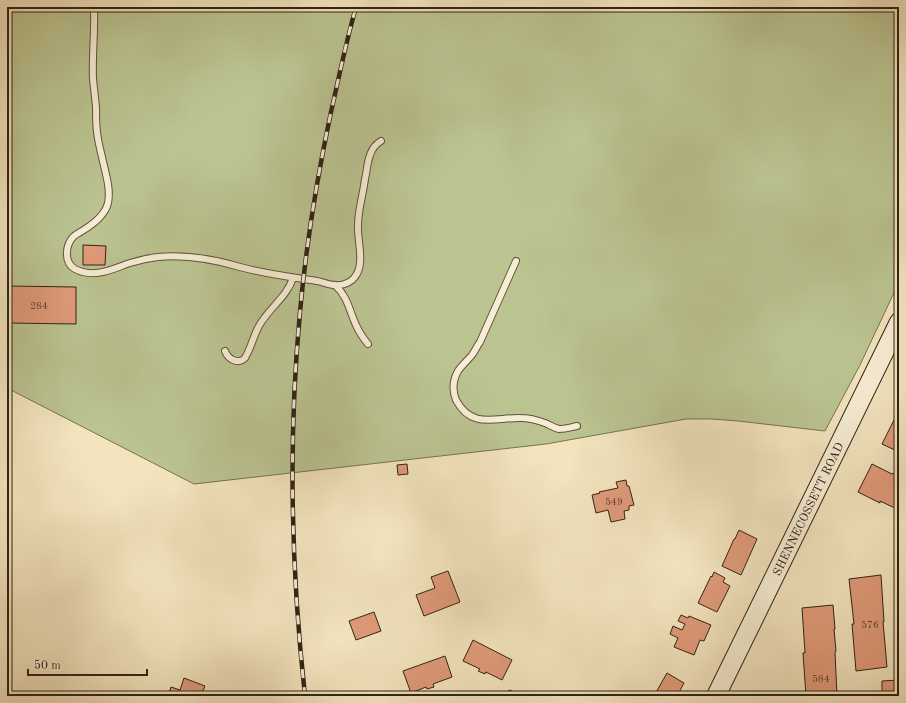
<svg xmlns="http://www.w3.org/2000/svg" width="906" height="703" font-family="'Old Standard TT',serif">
  <rect width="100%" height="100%" fill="#f3e4be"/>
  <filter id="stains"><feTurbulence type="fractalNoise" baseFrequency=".005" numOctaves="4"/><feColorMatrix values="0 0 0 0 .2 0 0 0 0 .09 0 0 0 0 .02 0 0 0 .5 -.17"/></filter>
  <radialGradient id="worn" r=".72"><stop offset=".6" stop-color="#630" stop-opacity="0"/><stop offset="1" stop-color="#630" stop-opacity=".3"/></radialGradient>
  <path fill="#bbc491" stroke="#757452" d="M7,7H899V282L860,365L825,431L738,421L712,419H686L546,444L194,484L7,388Z"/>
  <path fill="#e09a7a" stroke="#2f2314" d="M83,245L106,246L105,265H83Z
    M7,286L76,287V324L7,323Z
    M896,416L899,417V452L882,444Z
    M407,464L408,474L398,475L397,465Z
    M872,464L892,474L893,473L899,476V510L880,501V503L858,492Z
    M626,480L627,486H629L634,505L629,506V510L624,511L625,519L611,522L608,510L596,513L592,495L600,493L599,492L618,488L616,482Z
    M739,530L757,539L741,575L722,566L734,539H735Z
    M448,571L460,602L424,616L416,595L435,588L431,577Z
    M714,572L725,578L723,582L730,586L717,612L698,603L711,576L712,577Z
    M881,575L884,622H883L887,667L856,671L852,624H854L849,579Z
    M833,605L835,629H834L836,651L835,652L837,696H806L803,653H805L802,608Z
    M374,612L381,631L356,640L349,621Z
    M681,615L688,618L689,616L711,625L704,641L700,640L694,655L674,647L678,638L670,634L673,626L682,630L685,624L678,621Z
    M473,640L512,660L502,680L486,672L485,674L478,671L480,669L463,661Z
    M445,656L452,677L433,684L434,687L427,689L426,687L411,693L403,671Z
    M667,673L684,683L677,696H654Z
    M184,678L205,686L201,696H168L171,687L180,690Z
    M899,680V696H882V681Z
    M511,690L513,696H494Z"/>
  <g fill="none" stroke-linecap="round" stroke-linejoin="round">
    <g stroke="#60533e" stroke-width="8">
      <path id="lane" d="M94,7C95,31 92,55 93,79C94,88 95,98 96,107C96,116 96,124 97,132C98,141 100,149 102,157C105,172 111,188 108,203C105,216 92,225 82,231C79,233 75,235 73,237C65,246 64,263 75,269C95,279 112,269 130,263C139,260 149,258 158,257C186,254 213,259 240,267C265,274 291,277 317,281C323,282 329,285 335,285C341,286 350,283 354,278C366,265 357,241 358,225C358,210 363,195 365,179C367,171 367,163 370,155C372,149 376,144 381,141
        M516,261L480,342C477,346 475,351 472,355C468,360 462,365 458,371C453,380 452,390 456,400C472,430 496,417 521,418C530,418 537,420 545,423C550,425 554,428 559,429C565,429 572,427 577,426
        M335,285C348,297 349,310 356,325C359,332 363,338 368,344
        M225,351C228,359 238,365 245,358C246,356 247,354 248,352C252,344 254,335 259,326C268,309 287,297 293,278"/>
    </g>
    <g stroke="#2f2314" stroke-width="20">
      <path id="secondary" d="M716,696L899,322"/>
    </g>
    <use href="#lane" stroke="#f7edd5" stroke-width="6"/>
    <use href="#secondary" stroke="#f7edd5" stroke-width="18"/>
    <g stroke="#2f2314" stroke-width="4.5">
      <path id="rail" d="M305,696C291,569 288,440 300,312C306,245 317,178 331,112C339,77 346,42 356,7"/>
    </g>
    <use href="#rail" stroke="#f7edd5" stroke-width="3" stroke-dasharray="9" stroke-linecap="butt"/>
  </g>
  <g text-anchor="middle" stroke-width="4" stroke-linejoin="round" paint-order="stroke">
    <g font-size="10" fill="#5b412e">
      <text x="39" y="309">284</text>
      <text x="614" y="505">549</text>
      <text x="870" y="628">576</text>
      <text x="821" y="682">584</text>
    </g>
    <g font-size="12" fill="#2f2314" stroke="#f7edd5">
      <text transform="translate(808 509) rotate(-64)" y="4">SHENNECOSSETT ROAD</text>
    </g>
  </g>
  <rect width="906" height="703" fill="none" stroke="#f3e4be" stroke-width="24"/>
  <rect x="8" y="8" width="890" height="687" fill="none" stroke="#2f2314" stroke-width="2"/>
  <rect x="12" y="12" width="882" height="679" fill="none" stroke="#2f2314"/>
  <path d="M28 669v6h119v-6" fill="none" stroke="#2f2314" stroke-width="2"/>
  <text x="34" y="669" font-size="12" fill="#2f2314" stroke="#f7edd5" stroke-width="3" paint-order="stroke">50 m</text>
  <rect width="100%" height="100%" filter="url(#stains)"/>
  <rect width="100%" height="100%" fill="url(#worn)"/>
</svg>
